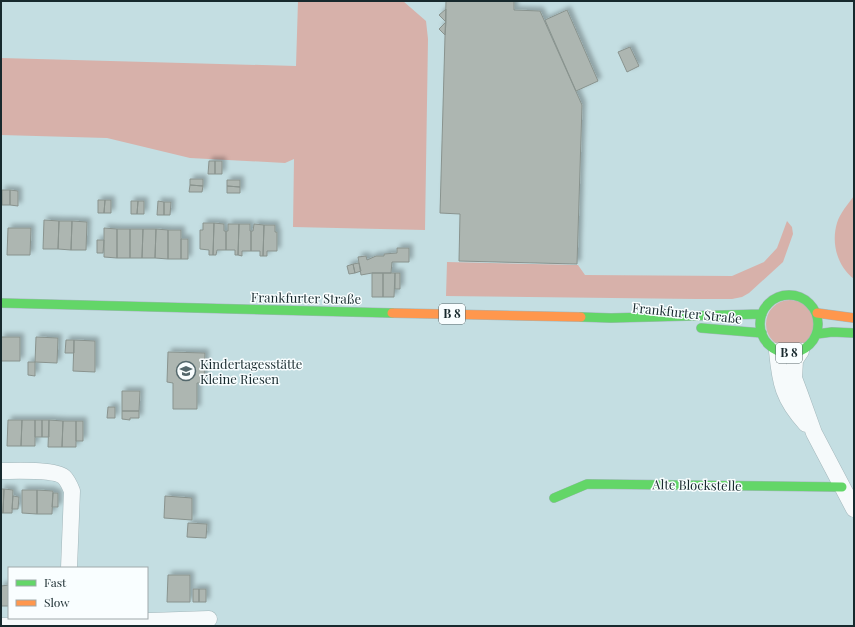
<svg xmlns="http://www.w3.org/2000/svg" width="855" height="627" font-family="'Playfair Display',serif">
  <defs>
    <filter id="shadow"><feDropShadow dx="3.5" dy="-3.5" stdDeviation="2" flood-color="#0004"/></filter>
  </defs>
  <rect width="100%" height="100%" fill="#c4dee2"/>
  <path fill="#d7b1aa" d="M298,1H403L426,21L428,39L425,230L293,227L294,159L285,163L190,158L107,138L1,135V58L296,66Z
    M854,196V279C837,266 831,243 837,223C840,213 848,204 854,196Z
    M787,221L792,227L793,234L783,262L749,293L742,297L732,299H696L446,296L447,262L578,265L585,275L732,276L764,262L777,248Z
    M766 324a24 24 0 1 1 48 0a24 24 0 1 1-48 0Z"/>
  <path fill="#adb6b1" stroke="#89938e" filter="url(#shadow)" d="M446,1H514V10L540,11L582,105L577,264L459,261L460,214L440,213Z
    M446,9V22L439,15Z
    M567,10L598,81L576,91L545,20Z
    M446,22L445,35L439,29Z
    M630,47L639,66L627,72L618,52Z
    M209,161H215V174H208Z
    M215,161H222V174H215Z
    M190,179H203V186L190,185Z
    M227,180H240V187L227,186Z
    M190,185L203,186L202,192H189Z
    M227,186L240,187V193H227Z
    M2,190H10V205H2Z
    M10,190L18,191V206L10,205Z
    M98,200H105L104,213H98Z
    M105,200H111V213H104Z
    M131,201H138L137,214H131Z
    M138,201H144V214H137Z
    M158,201L164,202V215H157Z
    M164,202H171L170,215H164Z
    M44,220L59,221L58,249H43Z
    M59,221H72L71,250L58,249Z
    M72,221L87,222L86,250H71Z
    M203,223H214L213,255H209V250L200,249V230H203Z
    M214,223L224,224V231H226V250H217L216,255H213Z
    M228,224H239L238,255H235V250H226V231H228Z
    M239,224H250V231H251V251H242V256L238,255Z
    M254,224L264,225L263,256H260V251H251V231H253Z
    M264,225H275V232H277V251H267V256H263Z
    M8,228H31L30,255H7Z
    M104,228L117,229V258L104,257Z
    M117,229H130V258H117Z
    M130,229H143L142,258H130Z
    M143,229H156L155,258H142Z
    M156,229L168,230V259L155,258Z
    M168,230H181V259H168Z
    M181,239H188V259H181Z
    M97,240H104L103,253H97Z
    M397,248H409V262H392L391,273H372L361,275L358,257L366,256L367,260L376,256H384V254L397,253Z
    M359,263L361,271L355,273L353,264Z
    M353,264L355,273L349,274L347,266Z
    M372,273H383V297H372Z
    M383,273H395L394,297H383Z
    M395,273H400V289H395Z
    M1,337H20V361H1Z
    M36,337L58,338L57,363L35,362Z
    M66,340H74V353H65Z
    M74,340L95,341V372L73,371Z
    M168,352L205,353L204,383H197V409H173V383L167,382Z
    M28,362H35V376L28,375Z
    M122,391H140L139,411H122Z
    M108,407H115V418H107Z
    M122,411H139V418H130V420L122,419Z
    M8,420H22L21,446H7Z
    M22,420H35V446H21Z
    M35,420H42V437H35Z
    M42,420H49V437H42Z
    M49,420L63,421L62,447H48Z
    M63,421H76V447H62Z
    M76,421H83V441H76Z
    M1,489H4L3,513H1Z
    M4,489L13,490L12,513H3Z
    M22,490H37V514L22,513Z
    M37,490L53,491L52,514H37Z
    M53,493H58V507H52Z
    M13,496L19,497L18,509H12Z
    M165,496L192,498V520L164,518Z
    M188,523L207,524L206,538L187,537Z
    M168,575H190V602H167Z
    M9,585V606H1V586Z
    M193,589H199V602H193Z
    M199,589H206V602H199Z"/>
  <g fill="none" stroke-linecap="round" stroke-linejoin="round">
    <g stroke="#a2b6ba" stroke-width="17">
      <path id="street" d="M777,351C780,383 783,399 806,424
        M801,351L795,360L794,378L800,394L814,433L854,509
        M1,471C14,471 55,469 64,477C68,481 70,486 72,491L69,568
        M1,626L209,619"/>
    </g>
    <g stroke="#a2b6ba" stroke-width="10">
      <path id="fast" d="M760 324a29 29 0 1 1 58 0a29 29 0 1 1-58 0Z
        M1,303L392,313
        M581,317L611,318L762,314
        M701,328L762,333
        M817,334L832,332L854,333
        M554,498L587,484L842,487"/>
    </g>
    <g stroke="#a2b6ba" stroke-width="10">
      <path id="slow" d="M392,313L581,317
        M817,313L854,318"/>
    </g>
    <use href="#street" stroke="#f6fafb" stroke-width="16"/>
    <use href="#fast" stroke="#63d668" stroke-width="9"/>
    <use href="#slow" stroke="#ff974d" stroke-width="9"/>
  </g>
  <defs>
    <g id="school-ring" transform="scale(1)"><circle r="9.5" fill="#f9feff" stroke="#54686c" stroke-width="1.5"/><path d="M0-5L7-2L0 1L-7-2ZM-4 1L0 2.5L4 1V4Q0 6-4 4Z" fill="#54686c"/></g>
  </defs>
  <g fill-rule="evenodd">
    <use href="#school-ring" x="186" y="371"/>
  </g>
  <g text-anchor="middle" stroke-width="3" stroke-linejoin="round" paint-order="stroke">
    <g fill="#f9feff" stroke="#5b696c" stroke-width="1">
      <rect x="439" y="304" width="26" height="20" rx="3"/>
      <rect x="776" y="343" width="26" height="20" rx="3"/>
    </g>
    <g font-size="12" font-weight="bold" fill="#17292d">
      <text x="452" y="318">B 8</text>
      <text x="789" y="357">B 8</text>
    </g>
    <g font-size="13" fill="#17292d" stroke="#f9feff">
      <text transform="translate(306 298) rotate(1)" y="5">Frankfurter Straße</text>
      <text transform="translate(687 313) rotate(6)" y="5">Frankfurter Straße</text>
      <text transform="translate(697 485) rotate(1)" y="5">Alte Blockstelle</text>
    </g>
    <g font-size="13" fill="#17292d" stroke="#f9feff" text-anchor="start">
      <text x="200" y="369">Kindertagesstätte<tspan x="200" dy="15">Kleine Riesen</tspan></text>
    </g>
  </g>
  <rect width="855" height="627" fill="none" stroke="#17292d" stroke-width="4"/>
  <rect x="8" y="567" width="140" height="52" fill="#f9feff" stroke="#9fa9ab"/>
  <rect x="16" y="580" width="20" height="6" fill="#63d668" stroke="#9fa9ab"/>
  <text x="44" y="587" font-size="12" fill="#17292d">Fast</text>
  <rect x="16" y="600" width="20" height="6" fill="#ff974d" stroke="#9fa9ab"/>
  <text x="44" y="607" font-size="12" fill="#17292d">Slow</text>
</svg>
